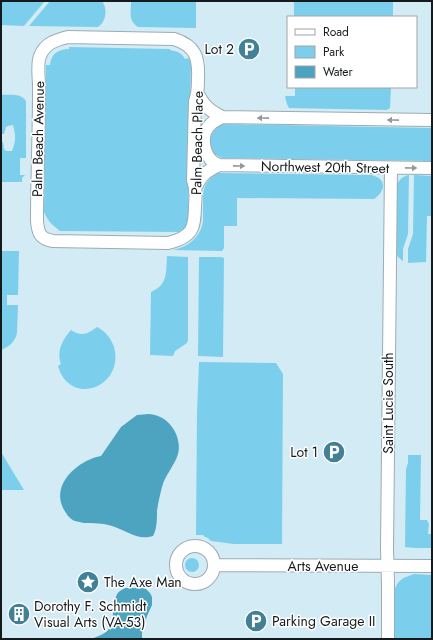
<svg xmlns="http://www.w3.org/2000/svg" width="433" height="640" font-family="Jost,sans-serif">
  <rect width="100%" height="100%" fill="#e8f9ff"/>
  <path fill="#d2ebf4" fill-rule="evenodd" d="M1,1H432V639H1ZM288,17H416V87H288Z"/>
  <path fill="#7ccfec" d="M1,1H45L24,26L1,25Z
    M50,1H102C108,9 106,22 98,27L29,26Z
    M132,1H196V28L138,27C128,20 131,13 131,3Z
    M294,1H393V17H294Z
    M69,47L170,49V50C177,51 182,53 185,59L189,58L191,65L188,222L185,228L179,232L60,231C52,225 48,221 44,212L46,65H50C51,54 58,49 69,49Z
    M295,87H391L390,108L387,110L289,108L287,104L285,97L286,96H295Z
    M1,95C10,95 21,93 26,101V158H20V175H25L22,178V182H1V142H3L4,149L6,151H12C16,141 16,136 13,125L8,126L6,127L4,134H1Z
    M223,124L432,128V161L226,158C226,158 220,158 220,157C204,151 208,130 223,124Z
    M217,173L371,175C387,178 386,191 374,199L237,198V226H224V248L222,251L173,250C188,247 201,237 203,221C203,215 203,208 203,202C203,196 203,189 206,184C209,179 213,176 217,173Z
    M409,175L408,234L403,249V261L398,257L396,252L397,184C400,179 403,176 409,175Z
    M414,175L432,176V216H427L426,262L408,263V249L413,234Z
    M1,251H19L18,295H7V305H18L17,333C15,342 9,347 1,350Z
    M167,256L188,257V340L187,343L175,351L173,356L150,355L151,292C168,285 166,272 167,256Z
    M199,257H221L224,258L223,357L198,356Z
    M97,327C105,331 111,338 114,347C125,387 70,408 58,366L61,364C56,351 63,339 71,330C81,337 88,334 97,327Z
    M199,362L276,363L283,374L282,544H234L211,541L208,538L205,537L203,535H196L197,412Z
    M1,452L24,490H1Z
    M408,455H421L420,520H427L429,524L428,534H432V548H415L405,547L406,469L408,463Z
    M185 565a7 7 0 1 1 14 0a7 7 0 1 1-14 0Z
    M414,574L432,575V639H395V589C399,578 404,578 414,574Z"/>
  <path fill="#4ca4c0" d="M149,414C152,414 155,415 158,416C172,421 182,439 178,454C175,465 165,475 162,487C160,495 158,503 157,511C157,519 157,529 153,536C137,541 126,530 112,526C103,523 93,523 84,523C81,522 78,522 75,521C69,519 66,513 63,508C51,483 79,460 101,456L121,427L137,415Z
    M125,588H145L150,593L152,597V605L147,616L142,633V639H92C97,636 104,635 108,630C116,620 111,597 120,591C121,590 124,589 125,588Z"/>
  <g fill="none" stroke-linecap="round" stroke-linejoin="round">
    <g stroke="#9cacb2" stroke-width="14">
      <path id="minor" d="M68,37L119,38L174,39C196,46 199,58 198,79C198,87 198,94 195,101L193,180C196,188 196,196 195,205C195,228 193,237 168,243L53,241C40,239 38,233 37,221C37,178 39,135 39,93C40,83 36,65 40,56C45,43 56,40 68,37Z
        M198,94C205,107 209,110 222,117L432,120
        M219,165C216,164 213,162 211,160C202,150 201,132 211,124C214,121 219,119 222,117
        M196,187C202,174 206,172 219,165L432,168
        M176 565a19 19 0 1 1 38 0a19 19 0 1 1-38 0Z
        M214,565L432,566
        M388,639V584L387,548L391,168"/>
    </g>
    <use href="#minor" stroke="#fff" stroke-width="12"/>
  </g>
  <defs><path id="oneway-solid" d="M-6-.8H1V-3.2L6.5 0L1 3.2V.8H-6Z"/></defs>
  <g fill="#969899">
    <use href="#oneway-solid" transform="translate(263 118) rotate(-179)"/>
    <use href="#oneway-solid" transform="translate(393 120) rotate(-179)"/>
    <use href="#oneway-solid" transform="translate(239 166) rotate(1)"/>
    <use href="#oneway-solid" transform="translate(411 168) rotate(1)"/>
  </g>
  <defs>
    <g id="parking-disc" transform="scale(1.15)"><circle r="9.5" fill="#428095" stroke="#fff"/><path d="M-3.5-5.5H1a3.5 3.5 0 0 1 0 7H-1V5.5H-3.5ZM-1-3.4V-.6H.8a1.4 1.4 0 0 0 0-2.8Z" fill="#fff"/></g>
    <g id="sight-disc" transform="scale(1.15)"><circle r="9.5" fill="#428095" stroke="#fff"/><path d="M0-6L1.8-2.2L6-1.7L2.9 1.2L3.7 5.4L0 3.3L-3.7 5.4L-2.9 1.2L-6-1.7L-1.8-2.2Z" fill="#fff"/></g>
    <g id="building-disc" transform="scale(1.15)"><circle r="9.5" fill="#428095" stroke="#fff"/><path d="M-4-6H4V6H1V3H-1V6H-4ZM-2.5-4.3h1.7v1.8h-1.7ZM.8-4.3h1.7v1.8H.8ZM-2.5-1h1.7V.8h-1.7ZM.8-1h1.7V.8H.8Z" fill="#fff"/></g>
  </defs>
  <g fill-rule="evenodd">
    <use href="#parking-disc" x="249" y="49"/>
    <use href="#parking-disc" x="334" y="452"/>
    <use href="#sight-disc" x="88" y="582"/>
    <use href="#building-disc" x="19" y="614"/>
    <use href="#parking-disc" x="256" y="621"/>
  </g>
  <g text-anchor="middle" stroke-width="3" stroke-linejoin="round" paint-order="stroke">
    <g font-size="14" fill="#151b1d" stroke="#fff" text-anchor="start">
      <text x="234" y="54" text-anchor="end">Lot 2</text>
      <text x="318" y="457" text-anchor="end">Lot 1</text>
      <text x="104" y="587">The Axe Man</text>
      <text x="34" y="611">Dorothy F. Schmidt<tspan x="34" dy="16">Visual Arts (VA-53)</tspan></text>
      <text x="272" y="626">Parking Garage II</text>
    </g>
    <g font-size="14" fill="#151b1d" stroke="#fff">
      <text transform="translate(38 139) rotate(-89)" y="5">Palm Beach Avenue</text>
      <text transform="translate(197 143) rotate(-89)" y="5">Palm Beach Place</text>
      <text transform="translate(325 167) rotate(1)" y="5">Northwest 20th Street</text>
      <text transform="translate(388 403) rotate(-90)" y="5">Saint Lucie South</text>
      <text x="323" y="571">Arts Avenue</text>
    </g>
  </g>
  <rect width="433" height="640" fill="none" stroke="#151b1d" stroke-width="4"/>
  <rect x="287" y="16" width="130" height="72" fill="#ffffff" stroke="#a1a4a5"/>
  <rect x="295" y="29" width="20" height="6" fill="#ffffff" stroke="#a1a4a5"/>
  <text x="323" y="36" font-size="12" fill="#151b1d">Road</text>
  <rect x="295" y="46" width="20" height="12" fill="#7ccfec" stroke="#a1a4a5"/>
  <text x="323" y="56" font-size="12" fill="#151b1d">Park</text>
  <rect x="295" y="66" width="20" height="12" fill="#4ca4c0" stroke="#a1a4a5"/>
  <text x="323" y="76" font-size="12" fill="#151b1d">Water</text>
</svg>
